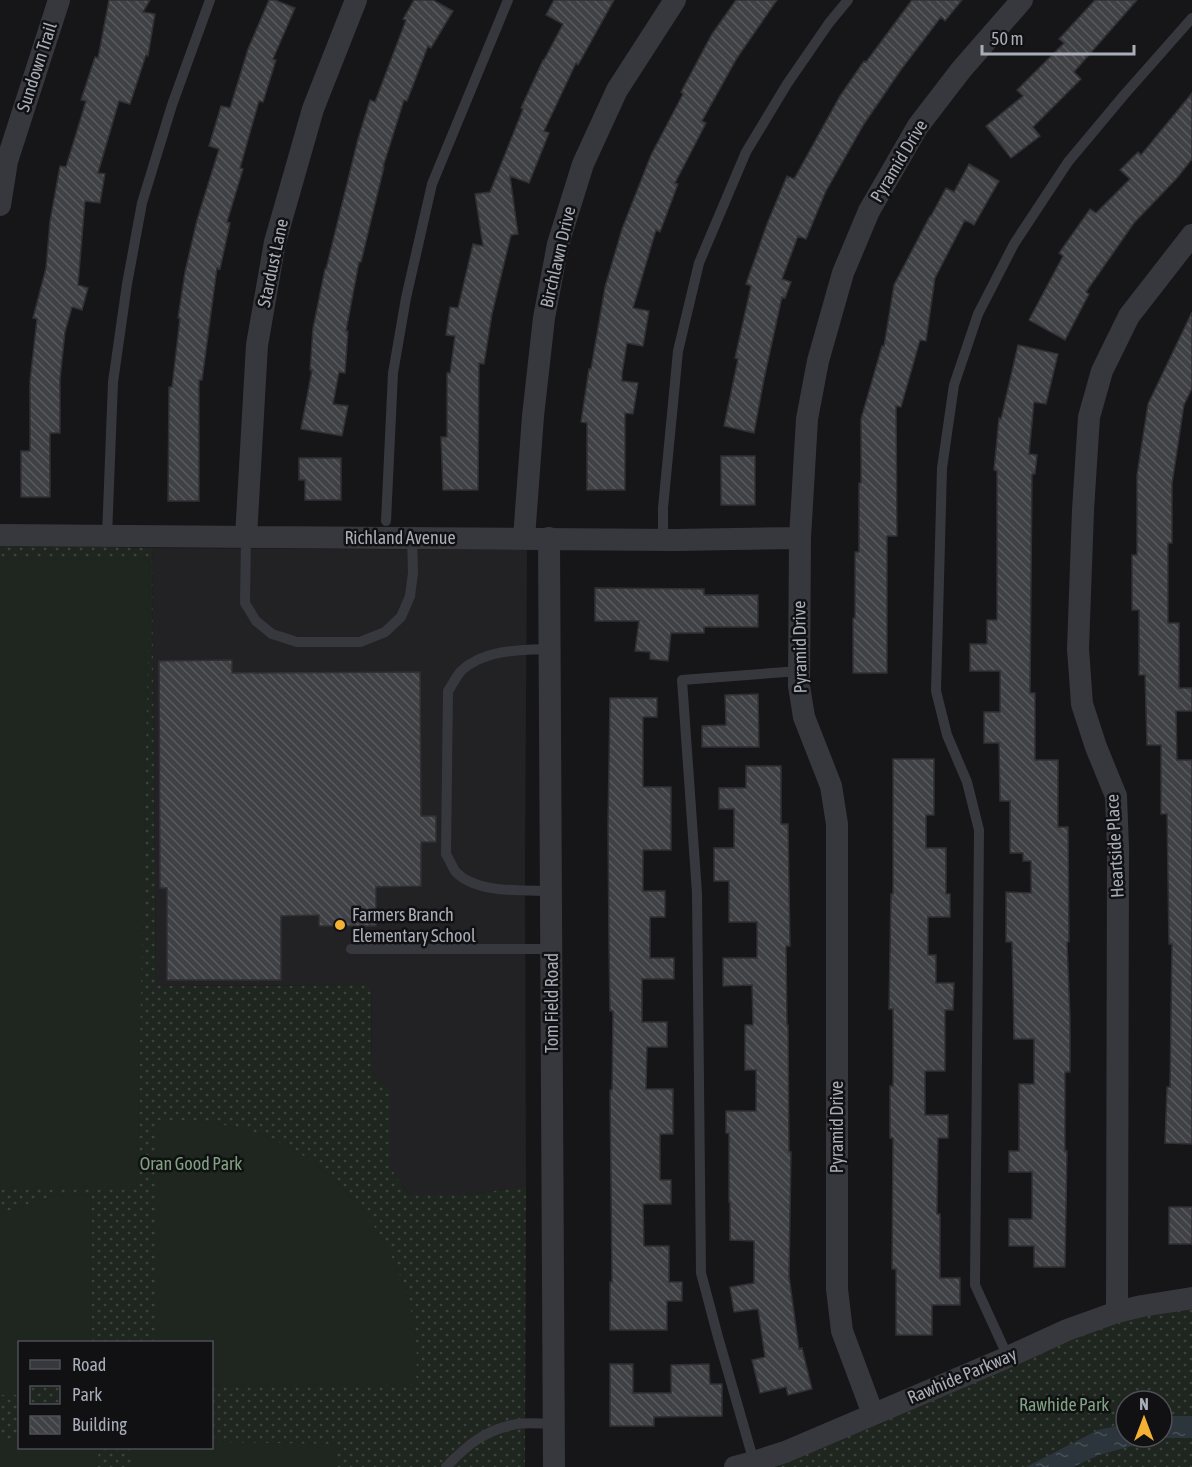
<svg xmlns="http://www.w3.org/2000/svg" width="1192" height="1467" font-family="'Asap Condensed',sans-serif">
  <defs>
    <pattern id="park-dots" width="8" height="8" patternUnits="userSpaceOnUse" patternTransform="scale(1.5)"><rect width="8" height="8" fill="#1e261f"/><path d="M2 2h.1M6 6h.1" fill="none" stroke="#3c433d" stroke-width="1.8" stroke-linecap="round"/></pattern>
    <pattern id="water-ripples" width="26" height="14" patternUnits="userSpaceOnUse" patternTransform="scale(1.5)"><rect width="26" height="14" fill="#2c353c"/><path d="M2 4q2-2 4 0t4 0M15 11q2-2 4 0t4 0" fill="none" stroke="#485056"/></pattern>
    <pattern id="building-back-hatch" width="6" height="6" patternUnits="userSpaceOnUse" patternTransform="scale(1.5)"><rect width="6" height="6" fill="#404145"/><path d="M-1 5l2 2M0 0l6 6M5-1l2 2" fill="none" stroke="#595a5e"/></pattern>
  </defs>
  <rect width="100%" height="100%" fill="#161618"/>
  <path fill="#222225" d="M152,548L527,550L525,865L526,1186L467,1195H409L390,1167V1089L372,1073L371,985L156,986Z"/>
  <path fill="url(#park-dots)" fill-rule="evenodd" d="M0,544L152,548L156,986L371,985L372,1073L390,1089V1167L409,1195H467L526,1186L525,1467H0ZM20,1342H212V1448H20Z
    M1192,1304V1467H747L1117,1316ZM1126,1401H1162V1437H1126Z"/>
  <path fill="#1e261f" d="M0,558L150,559L137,1186L0,1188Z
    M156,1120C197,1119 240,1124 277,1141C353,1177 406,1255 416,1338C417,1353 417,1369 416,1384L212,1386V1342H155L156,1333Z
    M90,1194L91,1342H20L19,1395H0V1214L56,1195Z
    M0,1440H19L20,1448H96L99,1451L96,1467H0Z
    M212,1442L337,1444V1467H133L130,1450L132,1448H212Z"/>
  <path fill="url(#water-ripples)" d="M1162,1416H1192V1438H1161L1099,1455L1073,1467H1026L1098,1430L1126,1424V1437H1162Z"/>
  <path fill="url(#building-back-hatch)" stroke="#303034" stroke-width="1.5" d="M109,0H150L143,12L155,14L148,56L146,55L130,104L119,101L98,173L105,174L100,203L85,201L78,285L88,288L82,310L72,307L65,332L60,379V433H50V497H21V451H30V381L37,319L33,318L46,268L50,221L60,166L66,167L86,101L81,100L95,57L98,58Z
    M269,0H275L295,8L273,59L276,60L263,102L259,101L240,168L243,169L227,222L230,223L220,269L217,268L202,380H199V501H168L169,387H172L180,318H178L185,272L197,220L219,149L209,146L221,106L230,108L248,49Z
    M414,0H433L453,11L431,48L428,46L407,101L404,100L383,167H384L361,262H359L346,331H348L345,373L339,372L333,404L348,406L342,436L301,429L312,370H310L313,328L325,269H326L358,139L370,100L375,102L406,20L403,19Z
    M554,0H614L578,65L576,63L544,131L549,133L529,183L510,176L518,234L511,235L492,314L484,364L479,363L478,490H443L441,437H447V373H450L455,336L446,335L450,307L458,308L473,244L483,246L475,194L490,192L523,109L521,108L543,60H544L563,24L546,15Z
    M736,0H777L737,58L702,121L706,123L675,183L678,184L660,232L656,230L633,308L649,311L643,346L627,343L622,374V381L638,383L633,414L625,413V490H587V423L581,422L589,369H591L605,287L622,229L651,155L683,94L681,92L712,34Z
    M912,0H962L945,21L941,17L900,71L864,124L826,191L806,239L798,236L782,279L791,282L785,298L782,297L764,379L754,433L724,426L738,359L735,358L751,286L746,284L767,224L787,176L794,179L840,96L864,61L866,62Z
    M1095,0H1137L1074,72L1081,79L1033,127L1040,136L1011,158L986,126L1023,96L1017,90L1064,43L1059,39Z
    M1192,93V159L1177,178L1134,223L1086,292L1089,294L1065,340L1029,320L1063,256L1059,253L1090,209L1096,213L1130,179L1120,170L1138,152L1141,155Z
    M969,164L999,181L974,225L965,220L935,278L926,341L920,340L901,407L896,406L897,536H887V673H853V618H855V552H859V483H861V419L882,346H884L894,285L930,216H931L946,188L954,192Z
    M1192,312V388L1184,405L1172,484V543H1168V623H1179V688H1192V711H1176L1177,760H1192V1144L1165,1143L1167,1087H1170L1172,944H1169L1167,814H1161V745H1147L1145,675H1139V610H1132V555H1137V475L1148,404Z
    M1018,345L1058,354L1046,404L1034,402L1029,454L1037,455L1035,474H1032L1030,693H1035V760H1058V827H1068L1069,942H1067L1070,1018V1072H1065V1151H1067L1065,1267H1034V1246H1009V1219H1032V1172H1009V1151H1019V1084H1034V1039H1014L1012,942H1006V892L1031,893V861H1023V853H1010V801H1000L999,743H984V712H1000V671H970V644H987V620H997V471L994,470L999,418L1001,419Z
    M721,456H755V505H721Z
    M299,458H341V500H305V480H299Z
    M595,588L704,589V595H758V627H704V633H671L668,661L650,659V652L635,651L639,621H595Z
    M232,660V673L420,672L421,816H436V842H421V886L376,887V926H319V915L281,916V980H167V888H160L159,661Z
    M758,694L759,747H702V726L726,725L725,695Z
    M610,698H657V717H643V787H671V850H643V891H665V917H650V958H674V979H642V1022H667V1047H647L646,1089H673V1134H660V1180H671V1204H643L644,1246H669V1282H682V1301H667V1330H610V1282H612L610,1090H612L613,1011H610L609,947L608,826Z
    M893,759H934V815H926V848H946V894H950V917H928V955H936V983H954L953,1010H945V1071H925V1115H948V1138H938L937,1214H940V1278H960V1305H932V1335H896V1269H892L893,1138H890V1086H893V1009H889L891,894H893Z
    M746,766H781V824H788L790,946H786L787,1025H788L789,1152H791L789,1276L799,1349L802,1348L812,1389L788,1395L786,1387L760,1393L752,1360L765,1357L758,1309L734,1312L730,1287L754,1283V1241L730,1240V1202H729V1133H726V1111H756V1070H745V1025H753L752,985L723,986V958H757V922H729V881H714V848H734V809H719V788H746Z
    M1169,1207H1192V1244H1169Z
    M610,1364H633V1393H671V1365L709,1364L710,1384H722V1416L654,1417V1426H610Z"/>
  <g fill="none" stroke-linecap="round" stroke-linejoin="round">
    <path stroke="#37383d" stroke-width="10" d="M386,521L393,373L406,298L432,184L508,0
      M107,536L113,382L127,284L142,203L172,105L210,0
      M246,537L245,603L256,621L272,634L297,642H360L385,632L401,617L410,596L413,573L412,538
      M663,540V508L678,351L699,263L746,152L787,84L829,23L848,0
      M550,649C520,650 484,649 461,671C456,677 452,685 448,691L446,854C449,859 452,866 455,871C475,894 523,890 551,891
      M351,949H552
      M1008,1357L975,1285L979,830L967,782L947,735L936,691L942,468L954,385L978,314L1014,244L1068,162L1124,95L1192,18
      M754,1462L718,1337L701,1273L697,893L682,680L799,671
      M446,1467C468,1444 485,1430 517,1424C528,1422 542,1424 554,1424"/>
    <path stroke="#37383d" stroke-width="22" d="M0,205L7,161L59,0
      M0,535L675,540L800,538
      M246,537L257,345L275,242L313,109L356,0
      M524,538L533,416L544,318L558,244L583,164L617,90L675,0
      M549,538L554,1467
      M1117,1312L1118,848L1116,796L1096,747L1082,704L1078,649L1083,510L1089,417L1102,371L1129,316L1192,235
      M873,1414L842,1331L837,1289V824L831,786L804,717L799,686L800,538L807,419L818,361L843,273L869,211L918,126L961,70L1022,0
      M735,1467L754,1462L785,1452L1008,1357L1067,1330L1117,1312L1142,1306L1192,1298"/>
  </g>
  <circle fill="#f2b134" stroke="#111113" stroke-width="2" cx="340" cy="925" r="6"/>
  <g text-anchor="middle" stroke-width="5" stroke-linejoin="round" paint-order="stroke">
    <g font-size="18" fill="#a8adb8" stroke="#111113">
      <text transform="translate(37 67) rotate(-72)" y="6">Sundown Trail</text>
      <text transform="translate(899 161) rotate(-59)" y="6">Pyramid Drive</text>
      <text transform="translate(558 257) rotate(-77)" y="6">Birchlawn Drive</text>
      <text transform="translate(273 263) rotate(-78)" y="6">Stardust Lane</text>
      <text x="400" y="544">Richland Avenue</text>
      <text transform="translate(800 647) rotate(-91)" y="6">Pyramid Drive</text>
      <text transform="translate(1115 846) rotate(-93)" y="6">Heartside Place</text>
      <text transform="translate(552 1003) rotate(-90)" y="6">Tom Field Road</text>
      <text transform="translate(837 1127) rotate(-90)" y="6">Pyramid Drive</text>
      <text transform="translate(962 1376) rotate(-23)" y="6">Rawhide Parkway</text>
    </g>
    <g font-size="18" fill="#a8adb8" stroke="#111113" text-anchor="start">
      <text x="352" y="921">Farmers Branch<tspan x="352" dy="21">Elementary School</tspan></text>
    </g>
    <g font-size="18" fill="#7fa381" stroke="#111113">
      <text x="191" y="1170">Oran Good Park</text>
      <text x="1064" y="1411">Rawhide Park</text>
    </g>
  </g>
  <rect x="18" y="1341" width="195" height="108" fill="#111113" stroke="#4d4f55" stroke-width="1.5"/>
  <rect x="30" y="1360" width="30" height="9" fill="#37383d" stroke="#4d4f55" stroke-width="1.5"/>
  <text x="72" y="1371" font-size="18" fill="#a8adb8">Road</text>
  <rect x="30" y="1386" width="30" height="18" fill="url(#park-dots)" stroke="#4d4f55" stroke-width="1.5"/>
  <text x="72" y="1401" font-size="18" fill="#a8adb8">Park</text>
  <rect x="30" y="1416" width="30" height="18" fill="url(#building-back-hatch)" stroke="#4d4f55" stroke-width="1.5"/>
  <text x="72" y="1431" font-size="18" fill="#a8adb8">Building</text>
  <g transform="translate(1144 1419)"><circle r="28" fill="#111113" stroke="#4d4f55" stroke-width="1.5"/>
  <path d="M0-4.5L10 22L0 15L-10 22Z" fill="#f2b134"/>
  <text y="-9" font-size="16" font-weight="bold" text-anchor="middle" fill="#a8adb8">N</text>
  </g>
  <path d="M982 45v9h152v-9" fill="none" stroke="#a8adb8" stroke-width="3"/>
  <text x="991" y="45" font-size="18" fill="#a8adb8" stroke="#111113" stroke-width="4.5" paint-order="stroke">50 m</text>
</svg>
